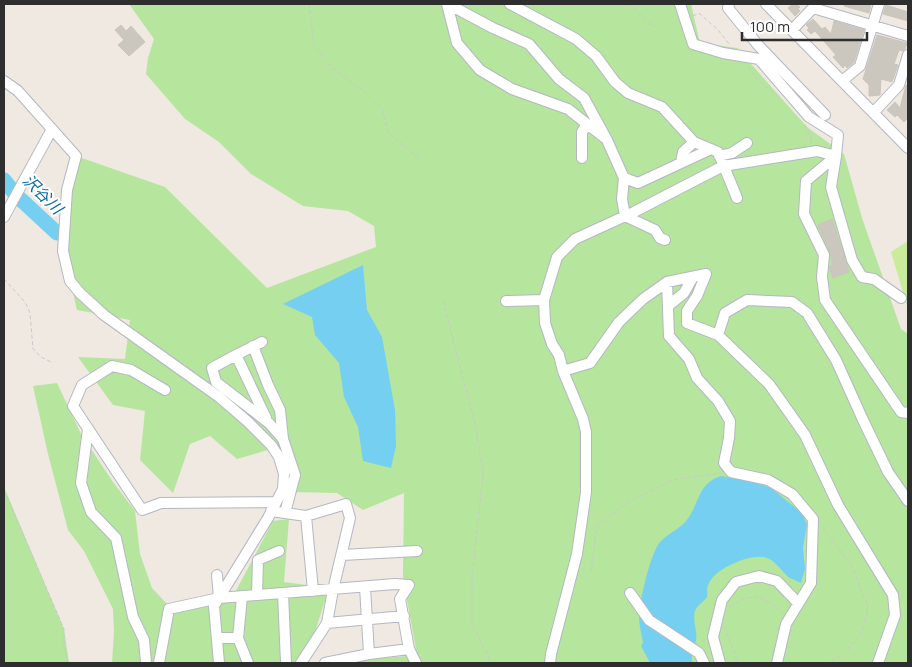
<svg xmlns="http://www.w3.org/2000/svg" width="912" height="667" font-family="Manrope,'Noto Sans JP',sans-serif">
  <rect width="100%" height="100%" fill="#efe9e1"/>
  <path fill="#b6e59e" d="M129,4H691L700,43L737,48L807,127L844,154L862,218L901,329L908,334V663H329L417,655L403,578L404,493L363,510L337,493L291,492L288,444L237,459L210,436L190,444L173,493L140,460L145,411L113,405L78,357L125,359L130,320L77,310L63,251L76,156L165,187L267,288L376,247L374,226L348,211L303,206L251,174L219,142L185,119L146,74L148,58L154,39Z
    M57,383L81,434L113,482L135,511L140,554L152,588L168,605L231,600L273,521L289,519L284,582L329,588L305,663H112L114,632L113,609L84,551L68,530L48,454L33,386Z
    M4,487L64,629L69,663H4Z"/>
  <path fill="#c9ec9a" d="M908,241V309L891,252Z"/>
  <path fill="#75cff0" d="M363,265L367,310L382,337L395,410L396,446L391,468L363,461L358,427L344,397L339,363L315,335L312,317L283,304Z
    M721,476L757,483L771,488L802,513L807,525L803,547L805,569L801,583C797,581 794,580 790,578C782,572 774,558 763,557C747,555 714,569 708,585C706,589 708,593 707,597C704,602 697,605 695,611C692,622 698,631 696,641C694,652 691,651 692,663H650L641,646L643,643C642,635 639,625 639,616C640,600 650,554 660,542C668,533 683,528 689,517C700,500 699,483 721,476Z"/>
  <g fill="none" stroke-linecap="round" stroke-linejoin="round">
    <path stroke="#75cff0" stroke-width="15" d="M4,180L16,195L57,233"/>
  </g>
  <path fill="#cbc7bf" stroke="#cbc5ba" d="M793,4H796L800,7L798,9L800,11L795,16L788,8Z
    M844,4H871L869,13L844,6Z
    M886,5L908,12V21L883,14Z
    M813,19L822,29L825,27L831,34L834,21L864,30L854,62L847,68L845,65L843,68L833,57L836,55L815,31L811,34L807,30L809,28L806,25Z
    M121,25L126,31L131,26L145,42L129,56L118,45L124,40L115,30Z
    M877,35L907,43L905,49L903,51L899,50L894,64L898,65L892,82L881,79L880,95L869,96V85L863,79Z
    M906,85L908,86V118L904,122L897,115L895,117L887,110L895,102L900,108Z
    M832,219L849,272L833,278L830,269V266L833,265L830,252L818,225Z"/>
  <g fill="none" stroke-linecap="round" stroke-linejoin="round">
    <g stroke="#b4b7c1" stroke-width="12">
      <path id="minor" d="M447,4L457,43L480,70L512,89L568,109L605,138
        M448,4L493,28L529,44L559,79L584,98L607,140L624,178L622,199L625,216L655,230L660,238L665,240
        M510,4L576,39L596,56L615,82L628,93L662,107L694,142L718,152L737,198
        M729,4L728,8L758,45L825,115
        M766,4L908,148
        M792,30L813,8L908,36
        M4,81L18,91L76,156L67,190L63,251L70,281L80,293L104,315L219,397L247,421L271,445L279,457L284,474L283,489L268,518L214,606L219,663
        M842,81L860,66L879,4
        M874,112L899,85L908,55
        M719,156L732,153L747,143
        M836,156L806,181L804,214L824,255L822,277L825,300L901,412L908,413
        M836,156L831,187L852,260L862,277L874,279L901,298
        M582,158V132L587,124
        M681,163L683,152L694,142
        M624,178L638,183L711,149
        M4,217L52,129
        M667,282L669,336L689,359L697,378L718,401L730,421L729,438L724,463L731,472L768,480L792,494L813,519L811,583L786,624L777,663
        M506,301L544,300
        M668,306L684,293L693,277
        M718,335L725,313L747,300L792,302L807,313L836,360L863,420L888,472L908,501
        M262,342L236,355L266,418
        M253,346L268,385L280,410L283,439
        M236,355L212,368L216,382L269,423L283,439L295,475L285,513
        M563,371L590,363L619,322L643,299L667,282L706,274L697,296L687,311V323L718,335L769,384L805,435L838,505L893,595L895,615L878,663
        M165,390L131,370L112,366L82,385L73,406L142,510L161,503L276,502
        M88,429L81,483L91,512L116,538L133,617L144,640L146,663
        M271,511L306,516L346,504L350,518L333,590L327,623L301,663
        M306,516L313,591
        M342,555L417,551
        M217,575L219,598
        M365,587L369,654
        M283,593L286,663
        M630,593L649,620L699,653L704,663
        M257,595L258,560L279,551
        M242,597L238,638L248,663
        M327,623L404,616
        M218,638H238
        M409,649L416,663
        M159,663L169,609L219,598L395,584L409,585L400,599L409,649L369,654L325,663
        M550,663L551,654L577,554L586,492V432L583,419L563,371L559,355L552,344L545,323L544,300L557,257L575,239L634,212L723,166L817,151L836,156L838,135L809,117L759,59L723,53L693,44L680,4
        M720,663L713,637L722,600L736,582L759,576L777,581L798,603"/>
    </g>
    <path stroke="#c9c9c9" stroke-width="1" stroke-dasharray="4 2.5" stroke-linecap="butt" d="M309,4L314,46L331,67L365,92L382,109L388,132L418,158
      M630,4L649,24L656,26
      M693,16L699,13L718,30L730,45
      M748,67L757,79L779,97
      M805,125L812,142
      M4,279L25,302L30,313L33,349L41,357L53,363
      M443,301L475,424L483,473L472,579V624L491,663
      M4,490L64,629V645L68,663
      M823,528L851,565L868,606L862,633L843,655L828,663
      M591,572L597,526L627,503L673,480L721,473
      M730,607C753,591 764,595 783,614
      M725,626C727,639 735,650 737,663"/>
    <use href="#minor" stroke="#fff" stroke-width="10"/>
  </g>
  <g text-anchor="middle" stroke-width="4" stroke-linejoin="round" paint-order="stroke">
    <g font-size="16" font-style="italic" fill="#0d6fa3" stroke="#fff">
      <text transform="translate(43 194) rotate(45)" y="6">沢谷川</text>
    </g>
  </g>
  <rect width="912" height="667" fill="none" stroke="#2e2e2e" stroke-width="10"/>
  <path d="M742 32v8h125v-8" fill="none" stroke="#2e2e2e" stroke-width="2.5"/>
  <text x="750" y="32" font-size="15" fill="#2e2e2e" stroke="#ffffff" stroke-width="4" paint-order="stroke">100 m</text>
</svg>
